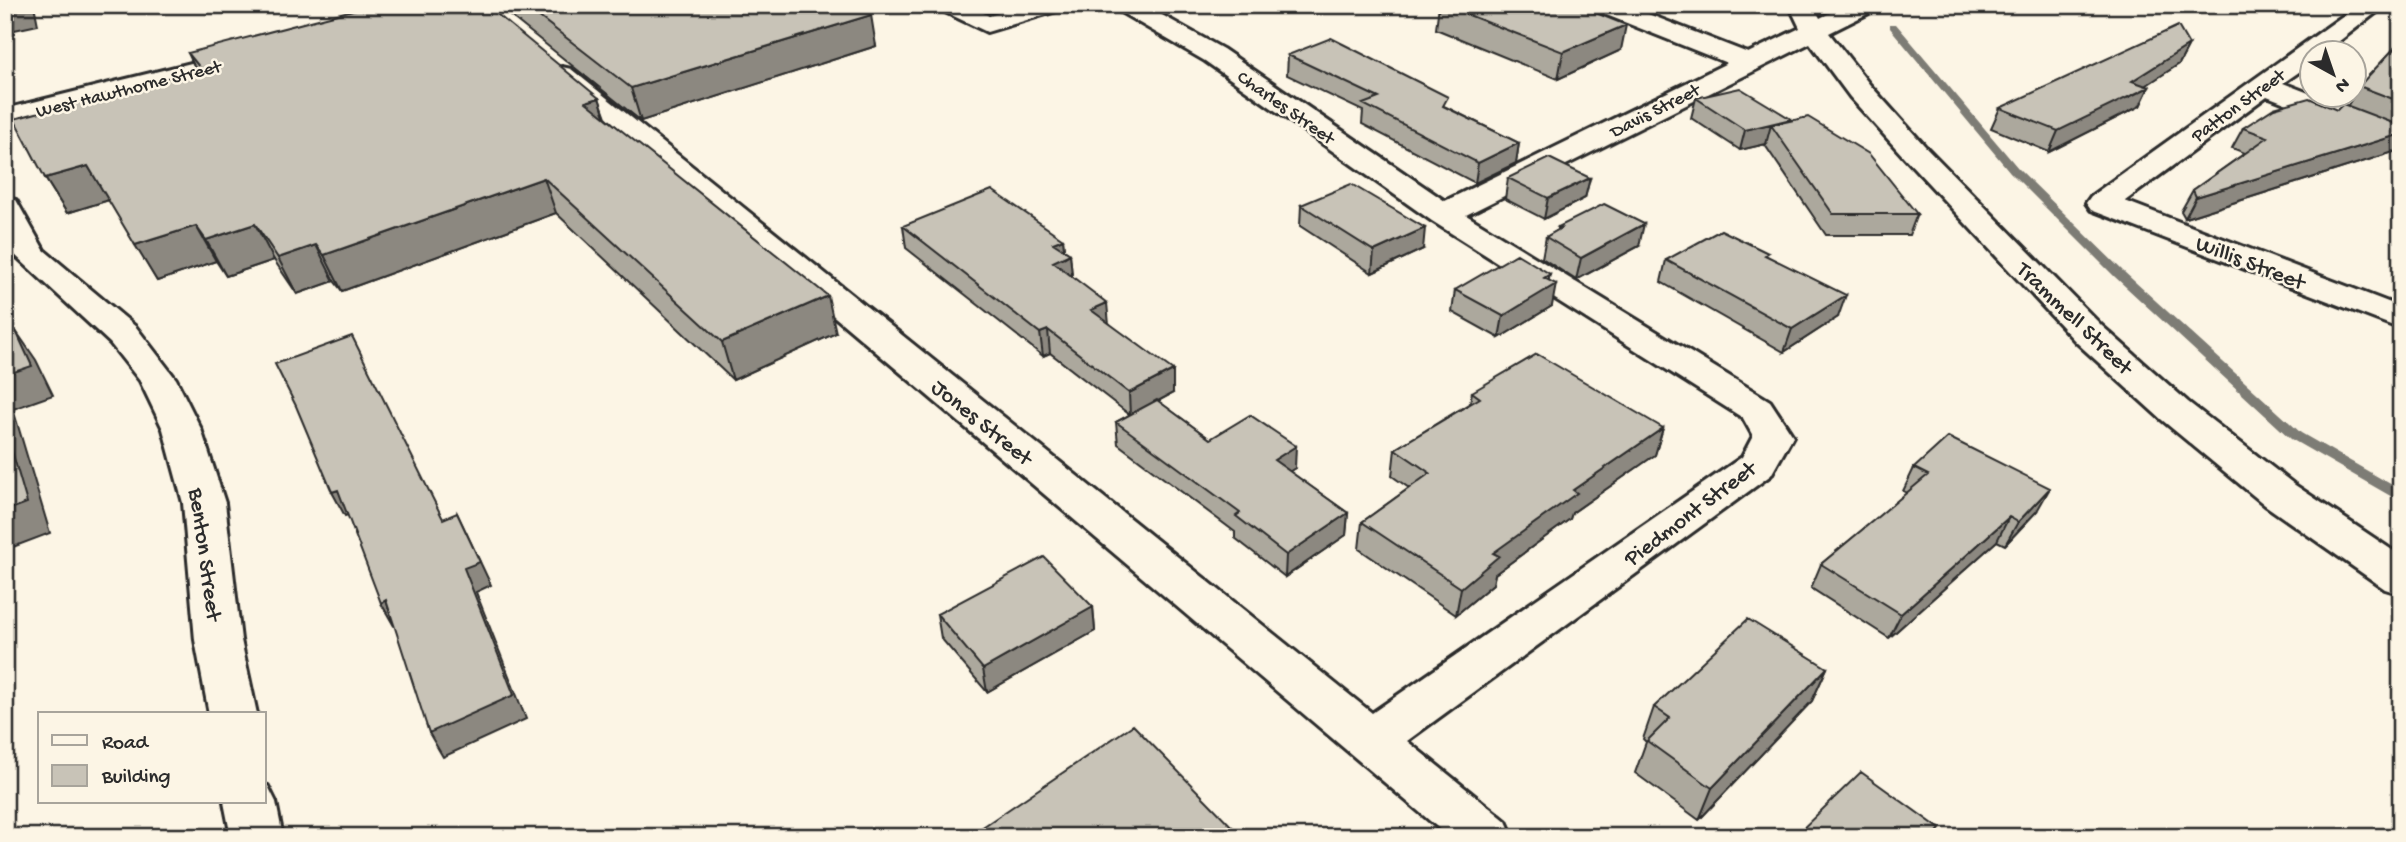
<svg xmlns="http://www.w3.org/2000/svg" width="2406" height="842" font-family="'Gochi Hand',sans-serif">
  <rect width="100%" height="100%" fill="#fcf5e5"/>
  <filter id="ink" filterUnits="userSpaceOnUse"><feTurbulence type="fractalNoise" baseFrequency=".0143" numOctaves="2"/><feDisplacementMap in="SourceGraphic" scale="14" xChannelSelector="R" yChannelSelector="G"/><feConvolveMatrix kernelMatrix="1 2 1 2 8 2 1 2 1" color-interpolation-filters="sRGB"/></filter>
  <g filter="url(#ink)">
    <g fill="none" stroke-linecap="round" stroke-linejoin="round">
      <path fill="#7d7b74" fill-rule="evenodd" d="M1890,24H1896L2018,168L2123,271L2301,433L2401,490V502L2291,439L2115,277L2010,172L1890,28Z"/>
      <g stroke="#2b2b2b" stroke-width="6">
        <path id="minor" d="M938,5H969L989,16L1025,5H1063L1060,10L987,32L941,10Z
          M1114,5H1144L1223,49L1445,201L1727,63L1594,10L1591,5H1625L1748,53L1800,28L1789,5H1813L1820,18L1846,5H1878L1875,10L1829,33L1870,85L1924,145L2102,326L2188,402L2295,485L2401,556V594L2385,589L2265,505L2162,420L2076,342L1904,157L1850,97L1810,43L1466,215L1770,401L1793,436L1771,475L1407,741L1506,821L1513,837H1449L549,75L553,69L562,67L571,69L1372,713L1742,457L1753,436L1743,418L1432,221L1205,61L1117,10Z
          M2358,5H2386L2325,52H2312V63L2283,83L2401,129V148L2267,96L2125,201L2401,307V329L2091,210L2086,203L2091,196Z
          M248,49L257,51L261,57L257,63L5,125V109Z
          M5,198L16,200L44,250L136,327L176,379L201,429L225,503L241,640L257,714H209L195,640L183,503L163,429L140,381L110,343L15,255L5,237Z
          M264,785L268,786L276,802L283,837H231L224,802H264Z"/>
      </g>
      <use href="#minor" fill="#fcf5e5" fill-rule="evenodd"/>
    </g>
    <path fill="#aca89d" stroke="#2b2b2b" stroke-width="2" d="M497,5H893L867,13L876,46L641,121Z
      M1439,5H1576L1621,50L1558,79L1436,29Z
      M2401,41V148L2400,150L2185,218L2181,211L2193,190L2245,153L2232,148L2243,128L2337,110L2348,105L2359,86Z
      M2189,45L2179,64L2146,85L2149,87L2140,106L2049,152L1991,128L2000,108Z
      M188,53L599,98L606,117L836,333L733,380L556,213L342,291L334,281L297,294L274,260L226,276L216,261L157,281L109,200L67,213L45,178L196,70Z
      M1288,55L1446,107L1519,143L1516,163L1475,183L1362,124L1363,111L1287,75Z
      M1696,98L1790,121L1917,214L1909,235H1826L1765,145L1766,144L1740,150L1691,118Z
      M1508,178H1590L1585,198L1544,219L1505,199Z
      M1301,205L1423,249L1372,273L1300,226Z
      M903,226L1063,239L1064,250L1070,254L1072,276L1109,323L1173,393L1158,401L1210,439L1295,468L1289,471L1348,513L1346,535L1285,577L1235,538V532L1118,444L1116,422L1130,415L1050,353L1043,356L906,248Z
      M1558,227L1639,246L1576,280L1542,258L1546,237L1558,230Z
      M1767,256L1838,317L1784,352L1661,282L1666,260Z
      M1549,280L1552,306L1499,338L1452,312L1455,290Z
      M1472,392L1663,428L1655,455L1572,513L1570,519L1495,574L1493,584L1456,615L1359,549L1362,522L1409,488L1392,476L1395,449L1470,403Z
      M1914,468L2037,511L2005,545L1997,541L1889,638L1811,588L1821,564L1907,493L1903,491Z
      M1093,607L1095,631L987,692L941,638L937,614Z
      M1827,668L1812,701L1699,820L1635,773L1646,742L1643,739L1654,707Z"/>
    <path fill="#8c8880" stroke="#2b2b2b" stroke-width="2" d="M5,5H34L38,25L5,32Z
      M835,5H893L838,22Z
      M871,15L876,46L641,121L631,88Z
      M1626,25L1621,50L1558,79L1563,52Z
      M2189,45L2179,64L2127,98L2149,87L2140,106L2049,152L2058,131L2132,81Z
      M599,98L610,131L586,102Z
      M1791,119L1784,139L1771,125L1766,144L1740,150L1745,130Z
      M2401,134V148L2400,150L2185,218L2196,197Z
      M1519,143L1516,163L1475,183L1478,163Z
      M88,166L109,200L67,213L45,178Z
      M544,178L556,213L342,291L324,255Z
      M1590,178L1585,198L1544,219L1548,198Z
      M255,224L274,260L226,276L206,240Z
      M1644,224L1639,246L1576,280L1581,258Z
      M196,226L216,261L157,281L135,245Z
      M1425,228L1423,249L1372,273L1374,251Z
      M1063,239L1065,257L1070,254L1072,276L1054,284L1053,243Z
      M316,245L334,281L297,294L278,258Z
      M1550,274L1547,289L1556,284L1552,306L1499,338L1503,316L1544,278Z
      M1846,295L1838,317L1784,352L1792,329Z
      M828,296L836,333L733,380L722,342Z
      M1107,303L1109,325L1091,310Z
      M1048,330L1050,353L1043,356L1040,333Z
      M16,331L36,360L53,395L13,409L50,533L5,550V375Z
      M1173,370V393L1130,416L1129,393Z
      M1663,428L1655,455L1572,513L1570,519L1495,574L1493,584L1456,615L1461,588L1493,553L1573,490Z
      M1296,446L1295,468L1273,482L1274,460Z
      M2050,488L2037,511L2005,545L2018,522Z
      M338,490L351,514L345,516L332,492Z
      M457,513L491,585L476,592L526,719L443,757L429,733Z
      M1348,513L1346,535L1285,577L1286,555Z
      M2009,517L1997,541L1889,638L1901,614Z
      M386,600L394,626L381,603Z
      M1093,607L1095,631L987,692L983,669Z
      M1827,668L1812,701L1699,820L1712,788Z"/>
    <path fill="#c8c3b7" stroke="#2b2b2b" stroke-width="2" d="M372,5H486L599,98L586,102L828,296L722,342L544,178L324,255L316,245L278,258L255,224L206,240L196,226L135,245L88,166L45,178L14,119L201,69L188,53Z
      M524,5H854L871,15L631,88Z
      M1443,5H1576L1626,25L1563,52Z
      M2178,26L2189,45L2132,81L2149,87L2058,131L2000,108Z
      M1331,38L1448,97L1443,106L1519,143L1478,163L1363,104L1379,98L1288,55Z
      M2401,41V102L2359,86Z
      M1740,88L1791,119L1745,130L1696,98Z
      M2309,98L2337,110L2343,104L2401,126V134L2196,197L2193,190L2268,137L2243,128L2274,108Z
      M1808,117L1869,154L1917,214H1833L1771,125Z
      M1549,158L1590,178L1548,198L1508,178Z
      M1351,184L1425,228L1374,251L1301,205Z
      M992,190L1063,239L1053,243L1070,254L1053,262L1107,303L1091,310L1173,370L1129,393L1048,330L1040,333L903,226Z
      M1604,204L1644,224L1581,258L1546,237L1561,228L1558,227Z
      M1721,230L1768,253L1765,255L1846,295L1792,329L1666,260Z
      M1517,254L1550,274L1544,278L1556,284L1503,316L1455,290Z
      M16,331L32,366L5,375V335Z
      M352,336L443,519L457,513L480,562L464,568L514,695L429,733L386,600L381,603L338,490L332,492L296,406L275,364Z
      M1537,354L1663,428L1573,490L1577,493L1493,553L1499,556L1461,588L1362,522L1430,473L1395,449L1480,398L1472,392Z
      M1157,400L1210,439L1250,415L1296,446L1274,460L1348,513L1286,555L1236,516L1240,513L1116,422Z
      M5,427L27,503L5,511Z
      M1948,437L2050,488L2018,522L2009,517L1901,614L1821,564L1928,475L1914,468Z
      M1044,557L1093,607L983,669L937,614Z
      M1748,619L1827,668L1712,788L1647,741L1670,718L1654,707Z
      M1133,725L1242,837H968Z
      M1861,772L1940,829L1933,837H1794Z"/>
  </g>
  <g text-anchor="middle" stroke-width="5" stroke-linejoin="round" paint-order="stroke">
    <g font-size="19" fill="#2b2b2b" stroke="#fcf5e5">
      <text transform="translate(128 87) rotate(-14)" y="7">West Hawthorne Street</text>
      <text transform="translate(2237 104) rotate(-36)" y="7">Patton Street</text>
      <text transform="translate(1287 106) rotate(35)" y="7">Charles Street</text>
      <text transform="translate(1654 109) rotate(-27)" y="7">Davis Street</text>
    </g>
    <g font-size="23" fill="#2b2b2b" stroke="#fcf5e5">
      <text transform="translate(2251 261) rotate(21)" y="8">Willis Street</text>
      <text transform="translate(2076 317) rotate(44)" y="8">Trammell Street</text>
      <text transform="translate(983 421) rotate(39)" y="8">Jones Street</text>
      <text transform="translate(1689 512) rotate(-37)" y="8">Piedmont Street</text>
      <text transform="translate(207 554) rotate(82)" y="8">Benton Street</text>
    </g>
  </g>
  <rect width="2406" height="842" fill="none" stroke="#fcf5e5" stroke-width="28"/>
  <rect x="14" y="14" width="2378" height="814" fill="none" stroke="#2b2b2b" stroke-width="2.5" filter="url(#ink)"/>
  <rect x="38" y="712" width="228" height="91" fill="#fcf5e5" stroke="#a8a49b" stroke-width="2"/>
  <rect x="52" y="735" width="35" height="10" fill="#fcf5e5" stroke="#a8a49b" stroke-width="2"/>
  <text x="102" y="748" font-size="21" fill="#2b2b2b">Road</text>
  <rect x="52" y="765" width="35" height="21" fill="#c8c3b7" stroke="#a8a49b" stroke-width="2"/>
  <text x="102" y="782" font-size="21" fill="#2b2b2b">Building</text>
  <g transform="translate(2333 74) rotate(140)"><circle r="33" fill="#fcf5e5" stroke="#a8a49b" stroke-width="2"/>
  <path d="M0-5L12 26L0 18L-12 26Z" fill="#2b2b2b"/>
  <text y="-10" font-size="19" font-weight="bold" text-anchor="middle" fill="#2b2b2b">N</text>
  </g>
</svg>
